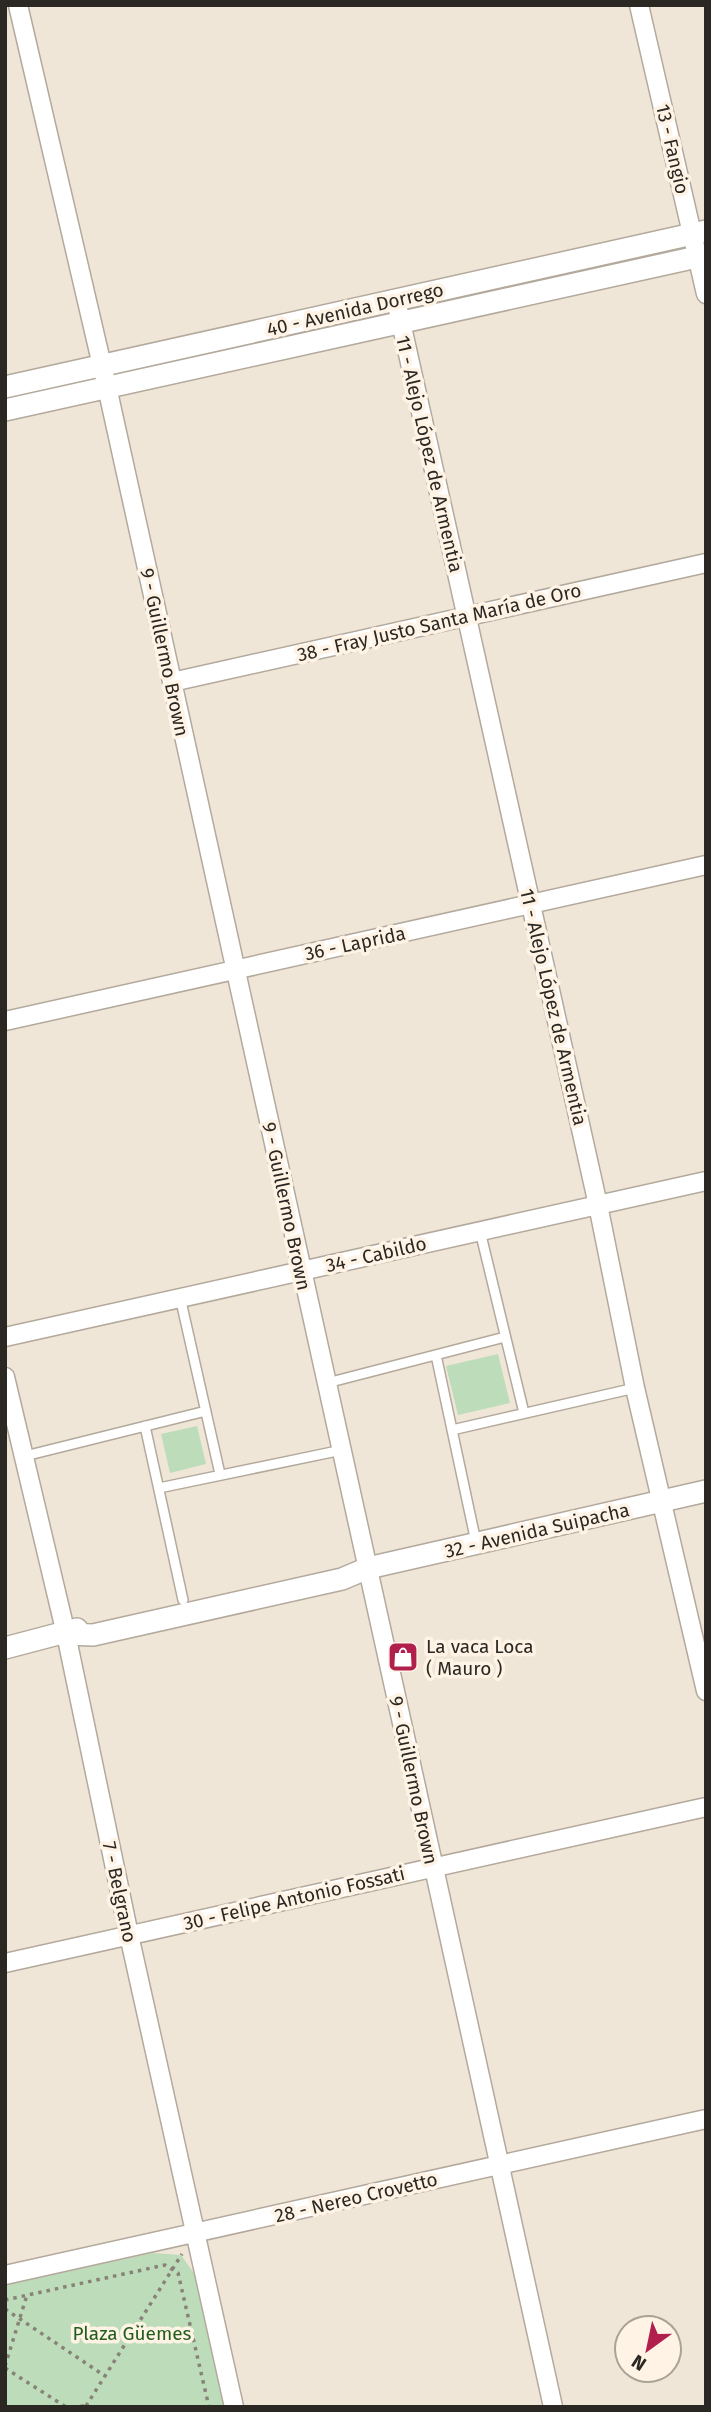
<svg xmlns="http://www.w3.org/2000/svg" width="711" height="2412" font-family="'Fira Sans',sans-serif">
  <rect width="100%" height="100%" fill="#f0e6d8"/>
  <path fill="#bdddba" d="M662,250L663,255L427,309L425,304Z
    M498,1354L510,1403L458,1415L446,1366Z
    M197,1426L206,1464L170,1473L161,1434Z
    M153,2253L181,2255L196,2276L225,2407H5V2285Z"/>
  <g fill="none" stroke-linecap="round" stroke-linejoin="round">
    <g stroke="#b3a99c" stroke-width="12">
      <path id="service" d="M480,1231L524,1413
        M180,1297L220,1474
        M436,1355L476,1542
        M327,1383L505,1337
        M145,1426L183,1600
        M452,1430L635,1388
        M25,1456L206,1411
        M159,1488L342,1450"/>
    </g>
    <g stroke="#b3a99c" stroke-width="21">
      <path id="minor" d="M18,5L107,387L553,2407
        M639,5L706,294
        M396,300L598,1205L635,1388L706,1691
        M172,682L706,563
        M5,1021L706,865
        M5,1337L706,1181
        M5,1377L66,1634L129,1935L234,2407
        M5,1963L706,1807
        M5,2275L706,2119"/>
    </g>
    <g stroke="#b3a99c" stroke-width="24">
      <path id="tertiary" d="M5,387L706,231
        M5,410L706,255
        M66,1634L93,1635L342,1579L368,1568L706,1491
        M5,1648L77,1629"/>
    </g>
    <path stroke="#898278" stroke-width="3.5" stroke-dasharray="3.5 5" stroke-linecap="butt" d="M5,2300L165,2265L178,2273L209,2407
      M5,2309L105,2376
      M5,2366L27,2295
      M5,2368L66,2407
      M86,2406L182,2254
      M72,2407L85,2406"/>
    <use href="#service" stroke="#fff" stroke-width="9"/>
    <use href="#minor" stroke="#fff" stroke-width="18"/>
    <use href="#tertiary" stroke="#fff" stroke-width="21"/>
  </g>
  <defs>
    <g id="shop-square" transform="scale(1.575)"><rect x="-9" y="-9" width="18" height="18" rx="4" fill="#b11f4c" stroke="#fef3e5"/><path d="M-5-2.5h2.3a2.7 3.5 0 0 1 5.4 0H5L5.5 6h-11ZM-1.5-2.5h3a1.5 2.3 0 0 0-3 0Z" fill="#fff"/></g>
  </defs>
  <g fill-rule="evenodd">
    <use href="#shop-square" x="403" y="1657"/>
  </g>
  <g text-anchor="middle" stroke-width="7" stroke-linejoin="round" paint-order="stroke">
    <g font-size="19" fill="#2b2722" stroke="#fef3e5">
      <text transform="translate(673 149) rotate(77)" y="7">13 - Fangio</text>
      <text transform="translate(355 309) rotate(-13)" y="7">40 - Avenida Dorrego</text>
      <text transform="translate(430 454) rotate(77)" y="7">11 - Alejo López de Armentia</text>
      <text transform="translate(439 622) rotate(-13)" y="7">38 - Fray Justo Santa María de Oro</text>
      <text transform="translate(165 652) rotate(78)" y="7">9 - Guillermo Brown</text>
      <text transform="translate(355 943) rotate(-12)" y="7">36 - Laprida</text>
      <text transform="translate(554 1007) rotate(77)" y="7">11 - Alejo López de Armentia</text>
      <text transform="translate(287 1206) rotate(78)" y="7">9 - Guillermo Brown</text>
      <text transform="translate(376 1254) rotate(-13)" y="7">34 - Cabildo</text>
      <text transform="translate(537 1530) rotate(-13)" y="7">32 - Avenida Suipacha</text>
      <text transform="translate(414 1780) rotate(78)" y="7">9 - Guillermo Brown</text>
      <text transform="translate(120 1892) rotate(78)" y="7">7 - Belgrano</text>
      <text transform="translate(294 1898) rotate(-13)" y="7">30 - Felipe Antonio Fossati</text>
      <text transform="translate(356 2197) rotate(-13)" y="7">28 - Nereo Crovetto</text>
    </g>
    <g font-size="19" fill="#2b2722" stroke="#fef3e5" text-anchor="start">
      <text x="426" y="1653">La vaca Loca<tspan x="426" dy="22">( Mauro )</tspan></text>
    </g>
    <g font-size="19" fill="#205d1b" stroke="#fef3e5">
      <text x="132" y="2340">Plaza Güemes</text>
    </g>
  </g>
  <rect width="711" height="2412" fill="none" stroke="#2b2722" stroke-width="14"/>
  <g transform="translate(648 2349) rotate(213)"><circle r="33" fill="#fef3e5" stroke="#aaa197" stroke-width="2"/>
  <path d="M0-5L12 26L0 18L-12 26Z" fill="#b11f4c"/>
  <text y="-10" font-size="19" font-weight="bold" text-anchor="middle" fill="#2b2722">N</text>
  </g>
</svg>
